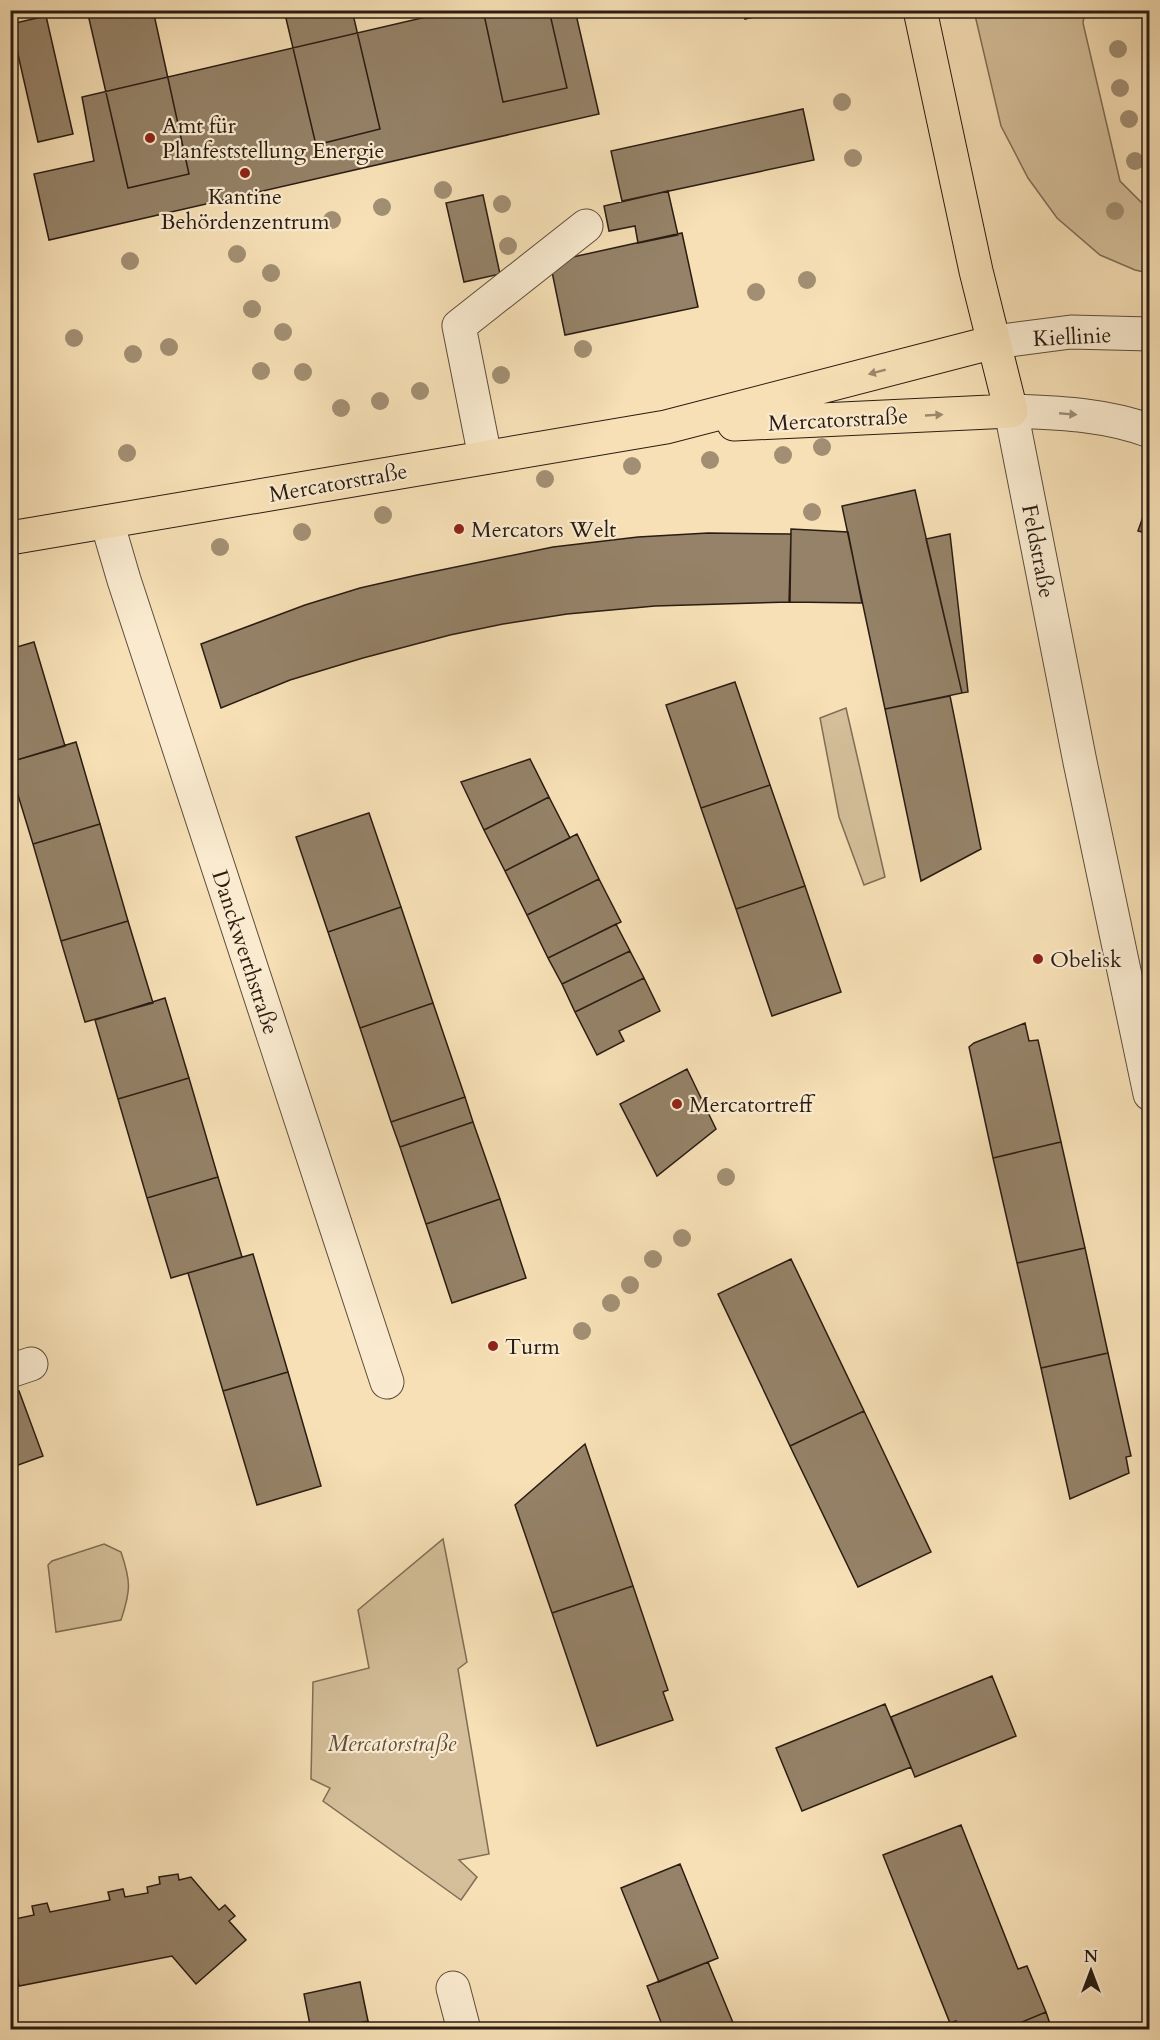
<svg xmlns="http://www.w3.org/2000/svg" width="1160" height="2040" font-family="Cardo,serif">
  <rect width="100%" height="100%" fill="#f7e0b6"/>
  <filter id="stains"><feTurbulence type="fractalNoise" baseFrequency=".00333" numOctaves="4"/><feColorMatrix values="0 0 0 0 .2 0 0 0 0 .09 0 0 0 0 .02 0 0 0 .5 -.17"/></filter>
  <radialGradient id="worn" r=".72"><stop offset=".6" stop-color="#630" stop-opacity="0"/><stop offset="1" stop-color="#630" stop-opacity=".3"/></radialGradient>
  <path fill="#d4bf9a" stroke="#7f6e56" stroke-width="1.5" d="M974,11H1085L1083,23L1120,181L1149,210V273L1135,270L1100,255L1057,218L1028,178L1001,126Z
    M846,708L885,877L864,885L839,817L820,718Z
    M443,1539L467,1662L458,1669L489,1854L459,1860L477,1877L461,1900L323,1801L330,1788L311,1779L313,1682L369,1668L358,1610Z
    M104,1544L121,1552C131,1582 131,1590 121,1620L56,1632L48,1565L52,1561Z"/>
  <path fill="#958268" stroke="#2a1c13" stroke-width="1.5" d="M87,10H153L189,174L128,188Z
    M284,10H352L380,129L316,145Z
    M456,10H575L599,114L49,240L34,174L94,161L82,97Z
    M483,10H549L567,88L503,102Z
    M743,10H782L745,19Z
    M46,16L73,134L38,142L11,24Z
    M803,109L814,160L622,201L611,151Z
    M668,191L678,235L638,243L635,226L609,231L604,206Z
    M483,195L500,274L464,282L446,203Z
    M682,233L698,307L565,335L550,262Z
    M915,490L962,693L885,709L842,506Z
    M1150,497V534L1138,531Z
    M791,529L848,532L862,603L790,602Z
    M708,533L791,534L789,602L655,606L567,614L503,624L450,635L363,658L290,680L221,708L201,644L305,605L360,588L417,575L553,547L638,537Z
    M950,534L968,692L962,693L926,539Z
    M34,642L65,746L10,762V649Z
    M735,682L770,785L701,808L666,705Z
    M950,696L981,849L921,881L885,709Z
    M76,742L100,824L33,844L10,769V762Z
    M530,759L549,797L484,830L461,782Z
    M770,785L805,886L736,909L701,808Z
    M549,797L570,838L505,871L484,830Z
    M369,813L401,907L328,932L296,837Z
    M100,824L128,921L61,941L33,844Z
    M577,834L599,879L527,915L505,871Z
    M599,879L621,922L548,958L527,915Z
    M805,886L841,992L772,1016L736,909Z
    M401,907L433,1003L360,1028L328,932Z
    M128,921L153,1003L85,1022L61,941Z
    M616,924L630,951L562,984L548,958Z
    M630,951L644,978L575,1012L562,984Z
    M644,978L660,1011L619,1031L624,1041L597,1055L575,1012Z
    M165,998L189,1078L118,1099L95,1020Z
    M433,1003L465,1097L391,1122L360,1028Z
    M1025,1023L1029,1041L1038,1040L1061,1142L993,1158L969,1047L974,1043Z
    M687,1069L716,1129L657,1176L620,1104Z
    M189,1078L218,1177L147,1198L118,1099Z
    M465,1097L473,1122L400,1147L391,1122Z
    M473,1122L500,1199L426,1224L400,1147Z
    M1061,1142L1085,1248L1017,1263L993,1158Z
    M218,1177L242,1257L171,1278L147,1198Z
    M500,1199L526,1278L452,1303L426,1224Z
    M1085,1248L1108,1353L1041,1368L1017,1263Z
    M253,1254L288,1372L223,1391L188,1273Z
    M791,1259L864,1411L790,1446L718,1294Z
    M1108,1353L1131,1456L1126,1457L1129,1473L1070,1499L1041,1368Z
    M288,1372L321,1486L257,1505L223,1391Z
    M19,1391L43,1456L10,1468V1394Z
    M864,1411L931,1552L858,1587L790,1446Z
    M585,1444L633,1586L552,1613L515,1505Z
    M633,1586L668,1690L663,1692L673,1720L597,1746L552,1613Z
    M992,1676L1016,1736L915,1777L891,1717Z
    M885,1704L911,1767L802,1811L776,1748Z
    M961,1825L1018,1969L1027,1966L1046,2012L1003,2030H959L956,2021L950,2023L883,1855Z
    M680,1864L718,1958L659,1982L621,1888Z
    M178,1874L179,1880L191,1877L219,1910L225,1905L235,1916L229,1921L246,1940L196,1984L172,1956L19,1986L10,1941V1920L34,1915L32,1906L47,1903L50,1912L110,1900L108,1892L123,1889L125,1897L148,1893L147,1887L160,1884L159,1877Z
    M708,1962L736,2030H664L647,1986Z
    M360,1982L368,2021L326,2030H311L304,1994Z
    M1046,2012L1052,2030H1003Z
    M368,2021L370,2030H326Z"/>
  <g fill="none" stroke-linecap="round" stroke-linejoin="round">
    <g stroke="#5d4d3c" stroke-width="35">
      <path id="minor" d="M994,342L1071,332L1150,334
        M1150,431C1105,414 1058,413 1011,411L1080,762L1150,1094
        M485,457L459,326L586,226
        M107,522L124,580L387,1382
        M10,1371L31,1364
        M453,1988L464,2030"/>
    </g>
    <g stroke="#2a1c13" stroke-width="35">
      <path id="major" d="M734,424L1011,411L976,271L920,10
        M10,538L666,427L994,342"/>
    </g>
    <use href="#minor" stroke="#faebd0" stroke-width="33"/>
    <use href="#major" stroke="#f7e0b6" stroke-width="33"/>
  </g>
  <g fill="#a28f73">
    <circle cx="1118" cy="49" r="9"/>
    <circle cx="1120" cy="88" r="9"/>
    <circle cx="842" cy="102" r="9"/>
    <circle cx="1129" cy="119" r="9"/>
    <circle cx="853" cy="158" r="9"/>
    <circle cx="1135" cy="161" r="9"/>
    <circle cx="443" cy="190" r="9"/>
    <circle cx="502" cy="204" r="9"/>
    <circle cx="382" cy="207" r="9"/>
    <circle cx="1115" cy="211" r="9"/>
    <circle cx="332" cy="220" r="9"/>
    <circle cx="508" cy="246" r="9"/>
    <circle cx="237" cy="254" r="9"/>
    <circle cx="130" cy="261" r="9"/>
    <circle cx="271" cy="273" r="9"/>
    <circle cx="807" cy="280" r="9"/>
    <circle cx="756" cy="292" r="9"/>
    <circle cx="252" cy="309" r="9"/>
    <circle cx="283" cy="332" r="9"/>
    <circle cx="74" cy="338" r="9"/>
    <circle cx="169" cy="347" r="9"/>
    <circle cx="583" cy="349" r="9"/>
    <circle cx="133" cy="354" r="9"/>
    <circle cx="261" cy="371" r="9"/>
    <circle cx="303" cy="372" r="9"/>
    <circle cx="501" cy="375" r="9"/>
    <circle cx="420" cy="391" r="9"/>
    <circle cx="380" cy="401" r="9"/>
    <circle cx="341" cy="408" r="9"/>
    <circle cx="822" cy="447" r="9"/>
    <circle cx="127" cy="453" r="9"/>
    <circle cx="783" cy="455" r="9"/>
    <circle cx="710" cy="460" r="9"/>
    <circle cx="632" cy="466" r="9"/>
    <circle cx="545" cy="479" r="9"/>
    <circle cx="812" cy="512" r="9"/>
    <circle cx="383" cy="515" r="9"/>
    <circle cx="302" cy="532" r="9"/>
    <circle cx="220" cy="547" r="9"/>
    <circle cx="726" cy="1177" r="9"/>
    <circle cx="682" cy="1238" r="9"/>
    <circle cx="653" cy="1259" r="9"/>
    <circle cx="630" cy="1285" r="9"/>
    <circle cx="611" cy="1303" r="9"/>
    <circle cx="582" cy="1331" r="9"/>
  </g>
  <defs><path id="oneway-solid" d="M-6-.8H1V-3.2L6.5 0L1 3.2V.8H-6Z" transform="scale(1.5)"/></defs>
  <g fill="#9b886d">
    <use href="#oneway-solid" transform="translate(877 372) rotate(165)"/>
    <use href="#oneway-solid" transform="translate(934 415) rotate(-3)"/>
  </g>
  <use fill="#9c8e7b" href="#oneway-solid" transform="translate(1068 414) rotate(5)"/>
  <g fill="#8f2418" stroke="#faebd0" stroke-width="2">
    <circle cx="150" cy="138" r="6"/>
    <circle cx="245" cy="173" r="6"/>
    <circle cx="459" cy="529" r="6"/>
    <circle cx="1038" cy="959" r="6"/>
    <circle cx="677" cy="1104" r="6"/>
    <circle cx="493" cy="1346" r="6"/>
  </g>
  <g text-anchor="middle" stroke-width="4.5" stroke-linejoin="round" paint-order="stroke">
    <g font-size="22" fill="#2a1c13" stroke="#faebd0" text-anchor="start">
      <text x="162" y="133">Amt für<tspan x="162" dy="25">Planfeststellung Energie</tspan></text>
      <text x="245" y="204" text-anchor="middle">Kantine<tspan x="245" dy="25">Behördenzentrum</tspan></text>
      <text x="471" y="537">Mercators Welt</text>
      <text x="1050" y="967">Obelisk</text>
      <text x="689" y="1112">Mercatortreff</text>
      <text x="505" y="1354">Turm</text>
    </g>
    <g font-size="22" fill="#2a1c13" stroke="#faebd0">
      <text transform="translate(1072 336) rotate(-3)" y="8">Kiellinie</text>
      <text transform="translate(838 419) rotate(-3)" y="8">Mercatorstraße</text>
      <text transform="translate(338 482) rotate(-10)" y="8">Mercatorstraße</text>
      <text transform="translate(1039 551) rotate(79)" y="8">Feldstraße</text>
      <text transform="translate(246 952) rotate(72)" y="8">Danckwerthstraße</text>
    </g>
    <g font-size="22" font-style="italic" fill="#5d4d3c" stroke="#faebd0">
      <text x="392" y="1751">Mercatorstraße</text>
    </g>
  </g>
  <rect width="1160" height="2040" fill="none" stroke="#f7e0b6" stroke-width="36"/>
  <rect x="12" y="12" width="1136" height="2016" fill="none" stroke="#2a1c13" stroke-width="3"/>
  <rect x="18" y="18" width="1124" height="2004" fill="none" stroke="#2a1c13" stroke-width="1.5"/>
  <g transform="translate(1091 1971)" stroke="#faebd0" stroke-width="4.5" paint-order="stroke">
  <path d="M0-4.5L10 22L0 15L-10 22Z" fill="#2a1c13"/>
  <text y="-9" font-size="16" font-weight="bold" text-anchor="middle" fill="#2a1c13">N</text>
  </g>
  <rect width="100%" height="100%" filter="url(#stains)"/>
  <rect width="100%" height="100%" fill="url(#worn)"/>
</svg>
